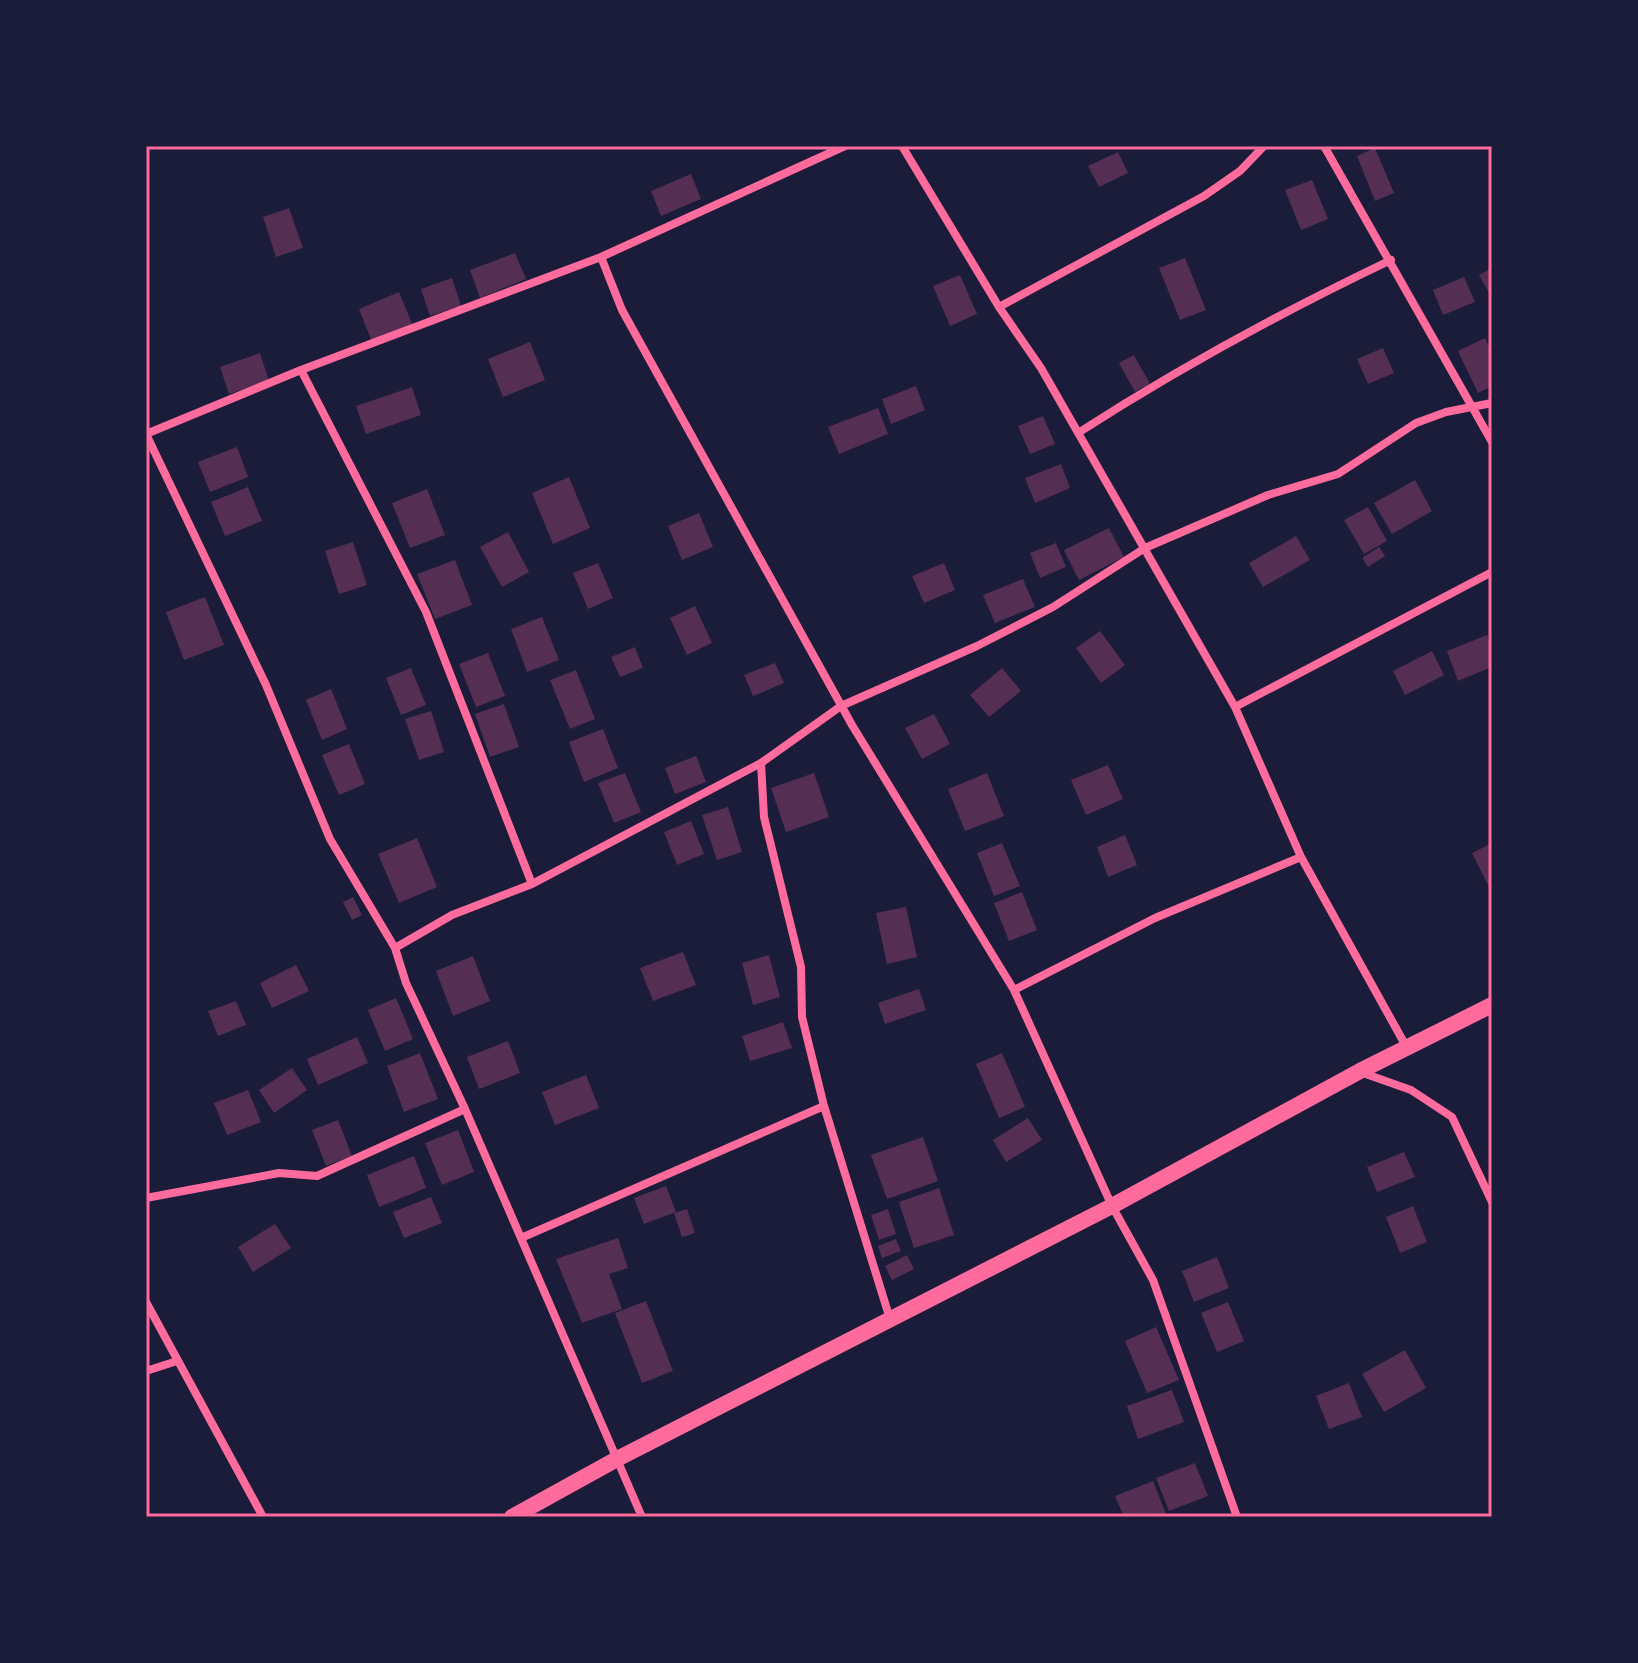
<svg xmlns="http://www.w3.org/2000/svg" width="1638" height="1663" font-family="Georgia,serif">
  <rect width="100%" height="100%" fill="#1b1b3a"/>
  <path fill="#542f53" d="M1375,148L1394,193L1375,201L1357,156Z
    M1118,152L1128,173L1099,187L1088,166Z
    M691,174L701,199L661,216L651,191Z
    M1312,180L1328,219L1301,230L1285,190Z
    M289,208L303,248L276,257L263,217Z
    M515,253L526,279L480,298L470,270Z
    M1185,258L1206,310L1180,320L1159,268Z
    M1492,268V298L1479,275Z
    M960,275L977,314L950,326L933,286Z
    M1464,277L1475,302L1443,315L1433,290Z
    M452,278L461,306L430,316L421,289Z
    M399,292L413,326L372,342L359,309Z
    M1485,338L1492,353V386L1478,393L1458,351Z
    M530,342L545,380L503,397L488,359Z
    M1383,348L1394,373L1368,384L1357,359Z
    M260,353L269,381L229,394L220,367Z
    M1134,355L1150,384L1135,392L1119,363Z
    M916,386L925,410L891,424L882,399Z
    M412,387L421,415L366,434L356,406Z
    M878,408L888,434L839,454L828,427Z
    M1043,416L1055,444L1030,454L1018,426Z
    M237,447L248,477L210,492L198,462Z
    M1061,464L1070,488L1035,503L1025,478Z
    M569,477L590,528L553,544L532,493Z
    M1415,480L1432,511L1392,534L1374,503Z
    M248,487L262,521L225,536L211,502Z
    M427,489L445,535L410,548L392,503Z
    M1368,507L1387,541L1364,554L1344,520Z
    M699,513L713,547L682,560L668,526Z
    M1109,528L1124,557L1079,580L1064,550Z
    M508,532L529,572L502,587L480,547Z
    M1296,536L1310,560L1263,587L1249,563Z
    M353,542L367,585L339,594L325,551Z
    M1056,543L1066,567L1040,578L1030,553Z
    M1379,547L1385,556L1368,567L1362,558Z
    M455,560L472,605L435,619L417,574Z
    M598,563L613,598L588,609L573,573Z
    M944,563L955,590L924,603L912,576Z
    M1023,579L1035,607L995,623L983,595Z
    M205,597L224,645L184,660L166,612Z
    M695,606L712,643L687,655L670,618Z
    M542,617L559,660L527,672L511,629Z
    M1100,631L1125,665L1101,683L1076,648Z
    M1487,635L1492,648V667L1458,681L1447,651Z
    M635,647L643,668L620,677L611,657Z
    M1432,651L1444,675L1405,695L1393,671Z
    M488,653L505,696L476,707L459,664Z
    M775,663L784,683L753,696L744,675Z
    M411,668L426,705L401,715L386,678Z
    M1002,668L1021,691L989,717L970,695Z
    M576,670L595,719L570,729L550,680Z
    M331,689L347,729L322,740L306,700Z
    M504,704L519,747L490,757L475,714Z
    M431,711L444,752L419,760L405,719Z
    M934,714L950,744L922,759L905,728Z
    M603,729L618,768L584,782L569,742Z
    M349,744L365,784L339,795L322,755Z
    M696,756L706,782L675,794L665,768Z
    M1108,765L1123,799L1086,815L1071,780Z
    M625,773L641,812L614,823L598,783Z
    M814,773L829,817L786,832L771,788Z
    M987,773L1004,816L965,831L948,789Z
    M728,807L742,852L717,860L702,815Z
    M691,821L704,854L677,865L664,832Z
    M1125,835L1137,865L1108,877L1097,847Z
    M417,838L437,887L399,903L378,854Z
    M1002,843L1020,886L994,896L977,853Z
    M1492,843V893L1472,853Z
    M1022,892L1037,930L1009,941L994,903Z
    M353,897L362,915L352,920L343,902Z
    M906,907L917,957L887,964L876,913Z
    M683,952L696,985L653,1001L640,968Z
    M769,955L780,997L753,1005L742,963Z
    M473,956L490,1001L453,1016L436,971Z
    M296,965L309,991L272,1008L260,983Z
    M919,989L926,1010L885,1024L878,1003Z
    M396,998L413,1039L385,1051L368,1010Z
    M236,1001L246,1025L218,1036L208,1011Z
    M783,1022L792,1048L750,1061L742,1036Z
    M357,1037L368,1063L318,1085L307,1059Z
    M508,1041L520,1073L479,1089L467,1057Z
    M420,1053L438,1099L404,1112L387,1066Z
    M1002,1053L1025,1107L999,1118L976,1064Z
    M292,1068L307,1090L274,1113L259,1090Z
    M586,1075L599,1108L555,1125L542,1092Z
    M248,1090L261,1122L227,1135L214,1103Z
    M1028,1118L1042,1140L1006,1162L993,1140Z
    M338,1120L352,1156L326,1166L312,1130Z
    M458,1130L474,1172L442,1185L425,1143Z
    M923,1137L938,1181L887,1199L871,1155Z
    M1404,1152L1415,1177L1377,1192L1367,1167Z
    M414,1156L426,1188L379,1207L367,1175Z
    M666,1186L676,1212L644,1224L634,1198Z
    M939,1188L954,1235L914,1248L899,1202Z
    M431,1197L442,1223L404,1238L393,1212Z
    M1413,1206L1427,1242L1400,1253L1386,1217Z
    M687,1209L695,1233L682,1237L674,1213Z
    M888,1209L896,1234L879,1240L871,1215Z
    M275,1224L291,1248L253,1272L238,1247Z
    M618,1238L628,1268L609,1274L622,1309L582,1323L556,1259Z
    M896,1239L901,1251L882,1258L878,1246Z
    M907,1255L914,1269L892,1280L885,1266Z
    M1217,1257L1229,1288L1194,1302L1182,1271Z
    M646,1301L673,1371L642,1383L615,1313Z
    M1228,1302L1244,1341L1217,1352L1201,1313Z
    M1156,1327L1179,1380L1147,1393L1125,1341Z
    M1405,1350L1426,1388L1384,1412L1362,1374Z
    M1349,1383L1362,1417L1329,1429L1316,1396Z
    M1172,1390L1184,1422L1138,1439L1127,1406Z
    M1195,1463L1208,1496L1169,1511L1156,1478Z
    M1153,1481L1166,1514L1124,1517L1115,1496Z"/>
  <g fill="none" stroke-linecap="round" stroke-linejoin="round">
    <path stroke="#ff6b9d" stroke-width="8" d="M902,146L999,307L1041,368L1235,707L1301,857L1407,1048
      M1324,146L1492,442
      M601,257L622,310L852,725L1014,990L1112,1206L1153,1280L1237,1517
      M999,307L1204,196L1240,171L1264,146
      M301,370L426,612L532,884
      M1078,433C1179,368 1282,312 1391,260
      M146,434L266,685L330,839L395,948L406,983L465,1109L642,1517
      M146,434L301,370L601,257L845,146
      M1235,707L1492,572
      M761,763L764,817L801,967L802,1017L824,1106L890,1319
      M395,948L452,915L532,884L761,763L841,706L977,646L1053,607L1145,548L1268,495L1338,474L1416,423L1446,412L1492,403
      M1014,990L1155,918L1301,857
      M1360,1072L1411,1090L1452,1117L1492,1202
      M146,1198L279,1173L317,1176L465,1109
      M521,1238L824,1106
      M146,1302L263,1517
      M146,1371L177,1361"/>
    <path stroke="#ff6b9d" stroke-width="16" d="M512,1517L617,1459L1112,1206L1360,1071L1492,1005"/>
  </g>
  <rect width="1638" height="1663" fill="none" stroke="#1b1b3a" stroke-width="296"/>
  <rect x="148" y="148" width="1342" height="1367" fill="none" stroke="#ff6b9d" stroke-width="3"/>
</svg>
